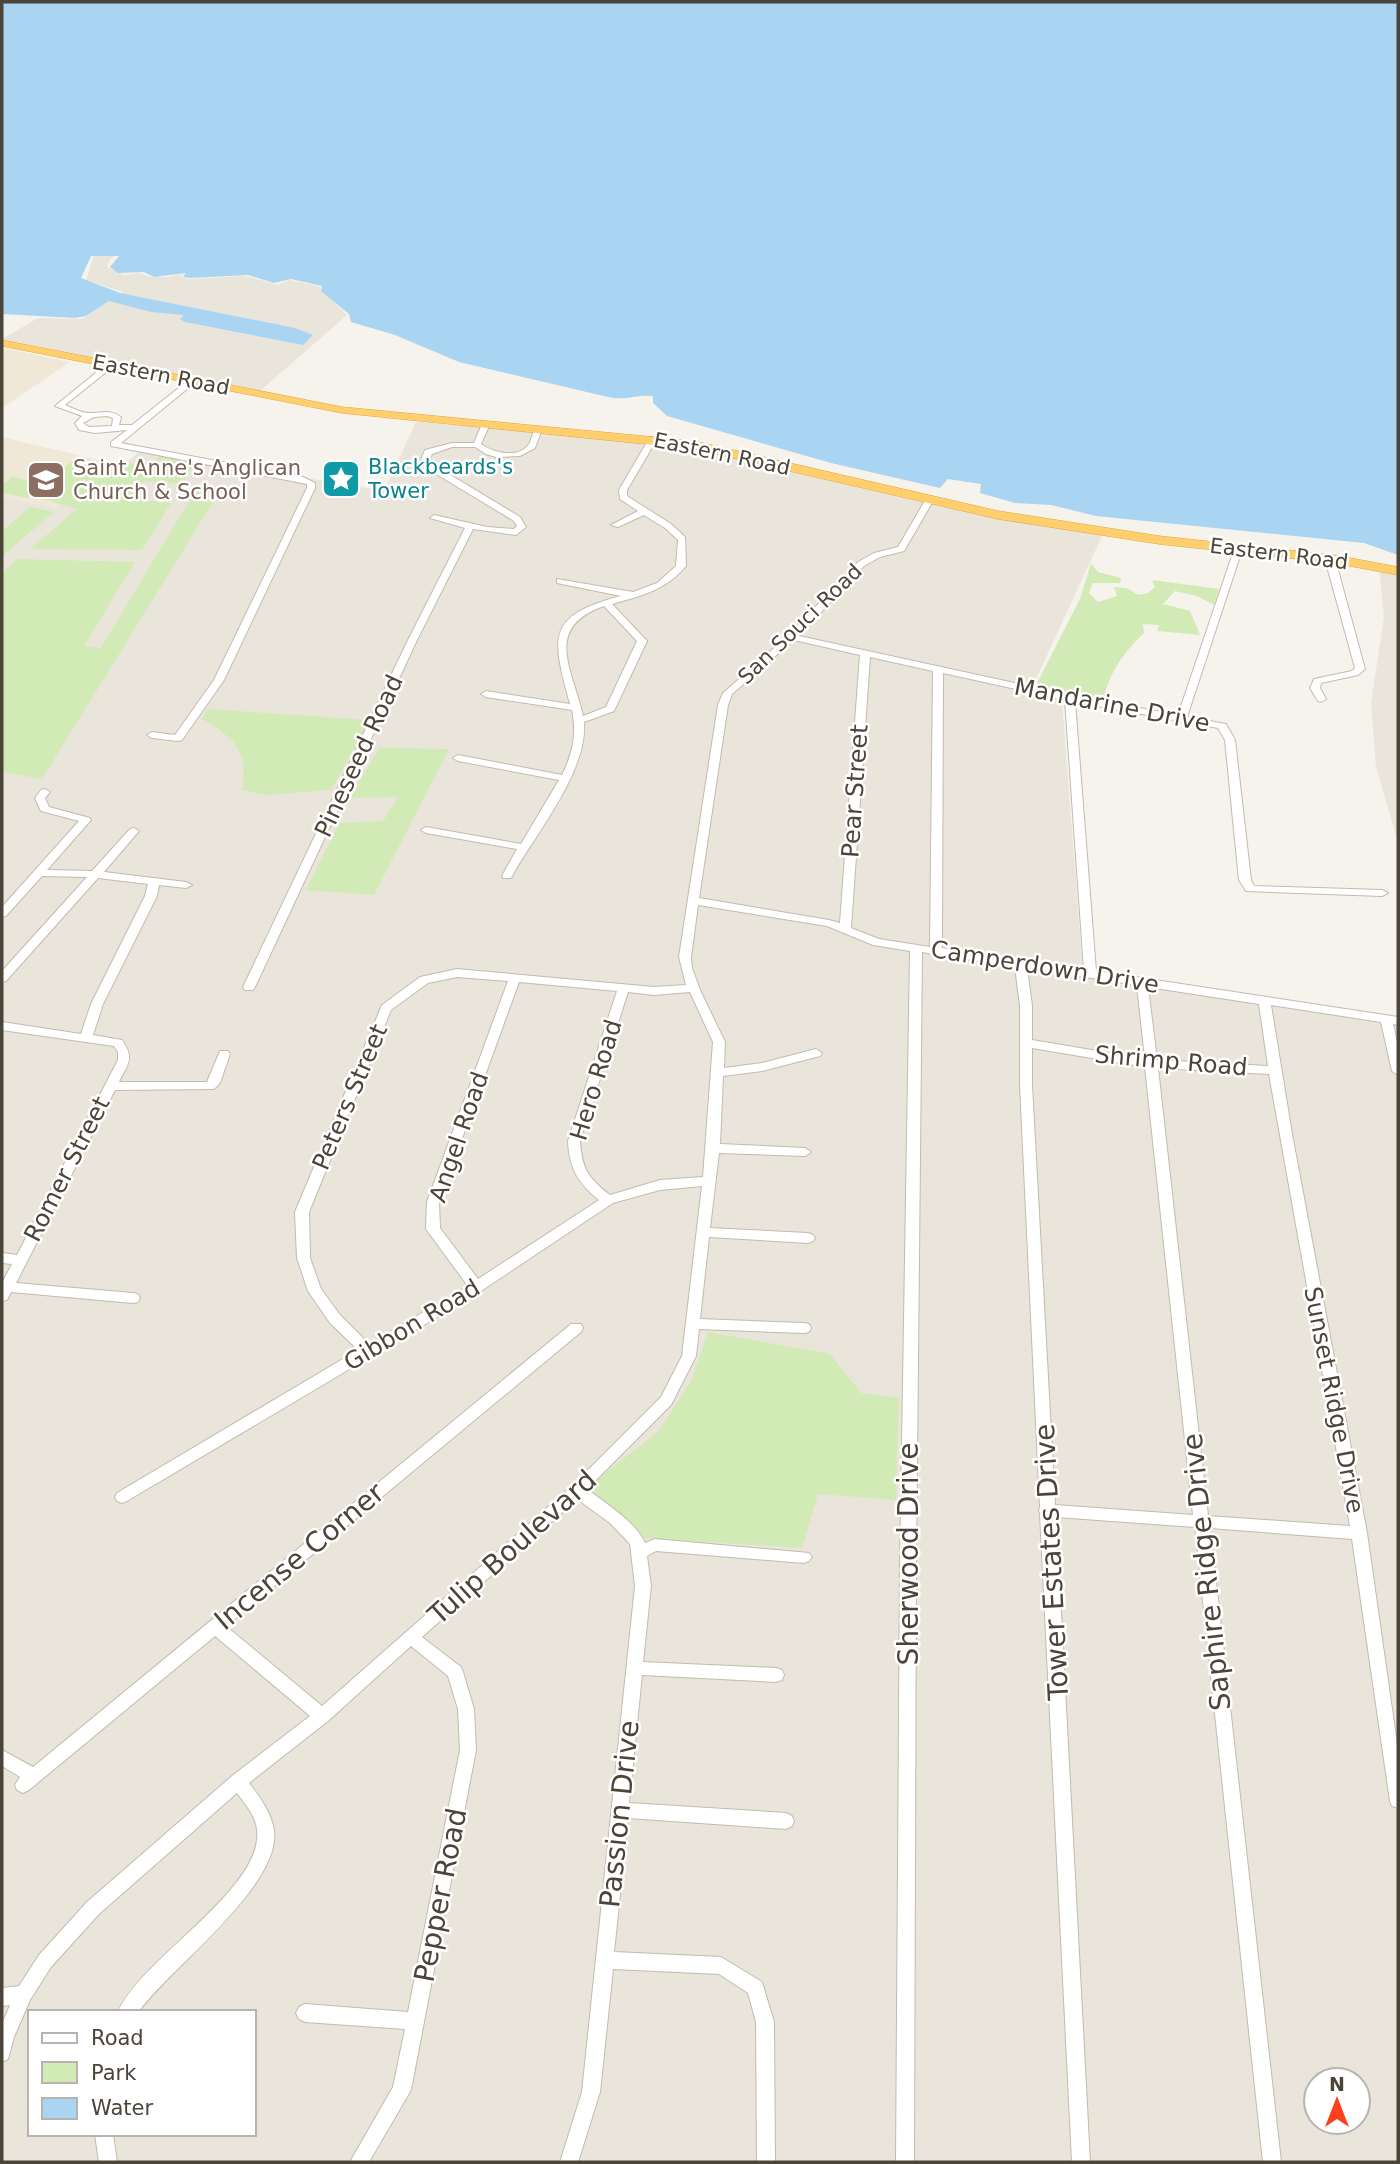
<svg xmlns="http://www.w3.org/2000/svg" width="1400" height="2164" font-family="'DejaVu Sans',sans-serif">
  <rect width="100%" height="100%" fill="#f6f3ec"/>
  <path fill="#eae5da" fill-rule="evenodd" d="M94,255L115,256L110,259L107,267L124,275L139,273L150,277H170L185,273L180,276L188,279L246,276L278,285L289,280L318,286L347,315L260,391L2,339L38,318L82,319L123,292L86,280Z
    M416,422L608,437L717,452L921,502L1021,522L1103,534L1030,692L1062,700L1083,974L1398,1025V2162H2V497L57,508L111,463L123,465L141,450L384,491ZM30,2012H254V2134H30ZM1316,2080H1358V2122H1316Z
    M1379,568L1398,571V842L1376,767L1371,703L1384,617Z"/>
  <path fill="#efe8d6" d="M2,348L70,362L2,408Z
    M2,437L111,463L57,508L2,497Z"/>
  <path fill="#d2eab5" d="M159,457L195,463L182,484L144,481L131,499L171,503L142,550L30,549L77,509L40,498L66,477L56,473L77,458L124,468L130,463L147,467Z
    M12,477L47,484L28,498L2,493V485Z
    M197,488L221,489L42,779L2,772V573L18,559L135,562L84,646L101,648Z
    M30,507L54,512L2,556V531Z
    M1091,563L1098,572L1121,578L1120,583H1093L1089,593L1098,602L1117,596L1114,587L1127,588L1138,595L1148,593L1155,587L1152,580L1219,589L1214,605L1197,596L1175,591L1163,604L1190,611L1200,635L1157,631L1159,625L1143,624L1144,633C1125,651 1111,670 1104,696L1110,704L1035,687L1080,599Z
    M207,709L370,720L331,790L267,795L242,790C249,750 234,738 202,719Z
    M379,748L449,749L374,895L306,890L339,823L383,821L398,797L350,798Z
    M708,1332L830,1354L861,1393L899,1398L896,1500L818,1494L802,1548L642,1538L586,1488L659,1431L692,1379Z"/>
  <path fill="#a9d4f2" d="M2,2H1398V555L1364,543L1096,516L1051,505L1015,503L980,493L981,484L948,479L940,488L831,463L667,416L653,403V396C635,394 628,401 608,397L459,362L395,335L351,322L349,314L321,291L322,286L291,279L274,283L248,275L190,278L183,277L186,273L154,277L144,272L118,273L110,267L119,256H91L81,278L120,293L295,328L313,335L303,345L185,322L180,319L184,315L151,312L109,301L86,316L75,318L2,314Z"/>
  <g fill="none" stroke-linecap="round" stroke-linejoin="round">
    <g stroke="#c2bbae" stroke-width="2">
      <path id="minor" d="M108,363L115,365L65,405C72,408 80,412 87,413C101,414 108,408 121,417L119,425H132L190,379L197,381L121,443L303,477L315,483V488L224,680L182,740L178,741L152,738L147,735L152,732L175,735L214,680L307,488V484L111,446V442L127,430L95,433L79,430L75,423L82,416L55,406ZM107,416L113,418L112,426L89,427L83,423L94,417Z
        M482,424L489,426L481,444C493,453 519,459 529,444C532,439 533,432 535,427L542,429L535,448L520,456L496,457L486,454L475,447H452L432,454L429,460L434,465L520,517L526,527L516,535L473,529L417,640L255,987L253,990H245L243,987L408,640L465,528L430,518L434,515L487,527L514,529L517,526L514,521L428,469L421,460L425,450L452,443H474Z
        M650,437L657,439L627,490V496L671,524L685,537L686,566C666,590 641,596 612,604L647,641L614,711L584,722C588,771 536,833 512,876L511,878H503L502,876L517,849L426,833L421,830L426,827L521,844L559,780L458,761L453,758L458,755L562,775C573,753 577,734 572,710L486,697L481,694L486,691L570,704C552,637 545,616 621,596L557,583V579L633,592L657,583L676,566L678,540L665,528L644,515L618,527L611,525L638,511L620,499L619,490ZM604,606L637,641L606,707L583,716C573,670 542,628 604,606Z
        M926,499L933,501L904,551L880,557L864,566L799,636L1070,695L1178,715L1235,547L1242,545L1243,547L1187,717L1226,724L1235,740L1251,880L1254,886L1382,890L1388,893L1382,896L1246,891L1239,880L1225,740L1218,728L1075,702L1096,971L1398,1017V1025L1393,1024L1398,1046V1075L1392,1071L1381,1022L1271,1005L1292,1134L1367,1533L1398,1751V1808L1392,1806L1390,1801L1352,1539L1210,1528L1281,2162H1263L1195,1527L1056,1517L1090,2162H1072L1040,1514L1039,1510L1040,1507L1020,1085V1006L1015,967L922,952L916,1566L914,2162H896L900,1566L910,951L873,945L827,926L698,905L691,957L692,968L700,990L725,1042L724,1068L762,1063L816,1049L822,1053L820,1056L762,1071L723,1076L720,1144L805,1148L811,1152L805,1156L719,1153L710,1228L808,1233L813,1235L815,1238L813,1241L808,1243L709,1237L700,1319L804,1323L809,1324L811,1328L809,1332L804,1333L699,1329L696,1356L671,1405L587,1489C605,1503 636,1522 645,1543L655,1539L809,1553L812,1557L809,1561L804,1563L656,1551L647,1556L651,1586L643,1662L776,1668L782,1670L784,1675L782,1680L776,1682L642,1675L629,1803L786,1813L792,1816L794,1821L792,1826L786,1829L628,1818L614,1952L721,1957L762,1982L774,2022L775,2162H757L756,2022L748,1993L719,1974L613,1969L600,2092L578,2162H560L582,2092L635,1586L630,1544L610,1523L577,1499L422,1637L461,1667L463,1672L474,1709L476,1750L411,2090L369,2162H350L393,2087L405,2029L305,2022L299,2019L296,2013L299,2007L305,2004L408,2012L460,1750L458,1709L448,1676L411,1646L328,1721L249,1783C259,1796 271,1812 274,1830C282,1885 170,1968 138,2012H118C141,1958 264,1889 257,1830C256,1816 245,1804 237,1793L99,1914L51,1967L30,2000L14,2037L8,2059L2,2062V2024L10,2005L2,2006V1988L19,1986L39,1955L87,1902L232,1776L310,1716L215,1636L29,1790L23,1793L17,1790L15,1785L20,1777L2,1766V1750L33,1767L571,1324H581L583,1328L581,1332L226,1626L322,1706L572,1486L661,1397L682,1356L702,1186L660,1190L613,1203L481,1291L127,1501L122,1503L117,1501L115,1497L117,1493L358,1350L330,1323L308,1291L297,1258L295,1212L382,1005L420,977L457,969L654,987L686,985L679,957L718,705L723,693L789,635L858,562L874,553L898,547ZM794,640L860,655L840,923L829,920L699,898L728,705L732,694ZM870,657L933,671L930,947L879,939L851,928ZM943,673L1065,700L1084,970L942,948ZM1027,968L1137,985L1145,1059L1032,1040V1006ZM457,977L508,981L427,1202L426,1229L468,1286L369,1344L340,1315L321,1289L310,1258L309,1212L391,1010L428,983ZM519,982L617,991L568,1141C569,1168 578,1183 599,1200L478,1279L440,1228L439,1202ZM1148,987L1259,1004L1268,1066L1157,1060ZM628,992L654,995L690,992L713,1042L703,1177L660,1180L610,1195C588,1178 582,1169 580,1141ZM1032,1048L1145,1067L1193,1515L1055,1505L1032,1085ZM1158,1068L1269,1074L1350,1526L1208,1516Z
        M1334,556L1339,559L1338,570L1365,669L1358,675L1321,683L1320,688L1326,699L1321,702L1318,701L1310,688L1314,679L1352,671L1355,668L1328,570L1329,559Z
        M45,789L50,792L45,798L49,807L90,818L91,820L47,870L92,871L130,829L134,828L139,831L104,872L186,882L192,885L186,888L159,885L157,896L103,1004L93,1035L122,1040C135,1059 128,1063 119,1082H207L220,1051H228L230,1054L220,1083L214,1089L115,1090L16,1283L133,1293L138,1294L140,1298L138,1302L133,1303L11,1292L7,1300L2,1301V1283L12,1264L2,1263V1253L17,1255L118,1060V1052L114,1046L2,1030V1022L81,1034L91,1004L145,896L148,884L98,878L6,981L2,982V971L87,877L42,876L6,916L2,917V907L79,821L41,811L35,798L41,790Z
        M95,2134H113L117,2162H99Z"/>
    </g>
    <g stroke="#e0a43c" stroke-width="1">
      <path id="highway" d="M2,340L342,407L694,441L998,511L1159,536L1334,555L1398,567V575L1334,563L1159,544L998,519L694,449L342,413L2,346Z"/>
    </g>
    <use href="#minor" fill="#fff" fill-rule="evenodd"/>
    <use href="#highway" fill="#ffcf6e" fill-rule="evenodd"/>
  </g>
  <defs>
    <g id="sight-square" transform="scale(2.0125)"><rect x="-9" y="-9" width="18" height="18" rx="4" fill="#0f9aa8" stroke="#fff"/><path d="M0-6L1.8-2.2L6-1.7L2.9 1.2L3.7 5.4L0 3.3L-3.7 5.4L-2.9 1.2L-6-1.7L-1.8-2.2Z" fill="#fff"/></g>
    <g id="school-square" transform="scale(2.0125)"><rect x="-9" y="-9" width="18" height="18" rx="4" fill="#8d6e63" stroke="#fff"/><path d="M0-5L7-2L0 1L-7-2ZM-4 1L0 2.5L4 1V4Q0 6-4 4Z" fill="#fff"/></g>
  </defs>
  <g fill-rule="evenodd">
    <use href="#sight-square" x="341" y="479"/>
    <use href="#school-square" x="46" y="480"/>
  </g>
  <g text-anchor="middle" stroke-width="5" stroke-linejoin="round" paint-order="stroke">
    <g font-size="21" fill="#4b4439" stroke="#fff">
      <text transform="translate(161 375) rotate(11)" y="7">Eastern Road</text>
      <text transform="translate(722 454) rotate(12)" y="7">Eastern Road</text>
      <text transform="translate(1279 554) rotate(7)" y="7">Eastern Road</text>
      <text transform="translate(800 624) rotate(-44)" y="7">San Souci Road</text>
    </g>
    <g font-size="21" fill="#0d838f" stroke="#fff" text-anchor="start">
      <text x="368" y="474">Blackbeards's<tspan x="368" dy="24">Tower</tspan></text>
    </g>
    <g font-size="21" fill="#785e54" stroke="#fff" text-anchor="start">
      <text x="73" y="475">Saint Anne's Anglican<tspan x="73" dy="24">Church &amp; School</tspan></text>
    </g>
    <g font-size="24" fill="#4b4439" stroke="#fff">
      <text transform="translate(1112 705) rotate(11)" y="8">Mandarine Drive</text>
      <text transform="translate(359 756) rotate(-65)" y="8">Pineseed Road</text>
      <text transform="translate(855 791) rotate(-86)" y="8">Pear Street</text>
      <text transform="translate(1045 967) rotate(9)" y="8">Camperdown Drive</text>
      <text transform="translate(1171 1061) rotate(5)" y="8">Shrimp Road</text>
      <text transform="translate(596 1080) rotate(-73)" y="8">Hero Road</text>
      <text transform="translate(350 1097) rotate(-67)" y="8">Peters Street</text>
      <text transform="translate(459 1137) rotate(-71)" y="8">Angel Road</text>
      <text transform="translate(67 1169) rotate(-63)" y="8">Romer Street</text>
      <text transform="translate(412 1325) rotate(-31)" y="8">Gibbon Road</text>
      <text transform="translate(1334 1400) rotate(79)" y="8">Sunset Ridge Drive</text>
    </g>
    <g font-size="28" fill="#4b4439" stroke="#fff">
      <text transform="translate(512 1547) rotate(-42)" y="10">Tulip Boulevard</text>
      <text transform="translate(908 1554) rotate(-90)" y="10">Sherwood Drive</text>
      <text transform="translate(299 1556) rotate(-40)" y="10">Incense Corner</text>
      <text transform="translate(1051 1562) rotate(-93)" y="10">Tower Estates Drive</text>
      <text transform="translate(1206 1572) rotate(-96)" y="10">Saphire Ridge Drive</text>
      <text transform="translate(619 1814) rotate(-84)" y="10">Passion Drive</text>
      <text transform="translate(440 1895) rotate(-79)" y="10">Pepper Road</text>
    </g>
  </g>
  <rect width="1400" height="2164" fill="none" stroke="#4b4439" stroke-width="7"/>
  <rect x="28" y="2010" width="228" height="126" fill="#ffffff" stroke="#b7b4b0" stroke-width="2"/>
  <rect x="42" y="2033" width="35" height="10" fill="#ffffff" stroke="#b7b4b0" stroke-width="2"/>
  <text x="91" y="2045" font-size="21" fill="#4b4439">Road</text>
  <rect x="42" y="2062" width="35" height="21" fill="#d2eab5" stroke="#b7b4b0" stroke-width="2"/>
  <text x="91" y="2080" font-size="21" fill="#4b4439">Park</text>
  <rect x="42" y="2098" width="35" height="21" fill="#a9d4f2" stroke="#b7b4b0" stroke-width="2"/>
  <text x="91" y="2115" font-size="21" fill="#4b4439">Water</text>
  <g transform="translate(1337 2101)"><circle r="33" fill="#ffffff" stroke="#b7b4b0" stroke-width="2"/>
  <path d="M0-5L12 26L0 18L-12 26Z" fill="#fc3f1d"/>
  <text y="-10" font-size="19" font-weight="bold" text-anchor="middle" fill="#4b4439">N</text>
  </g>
</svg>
